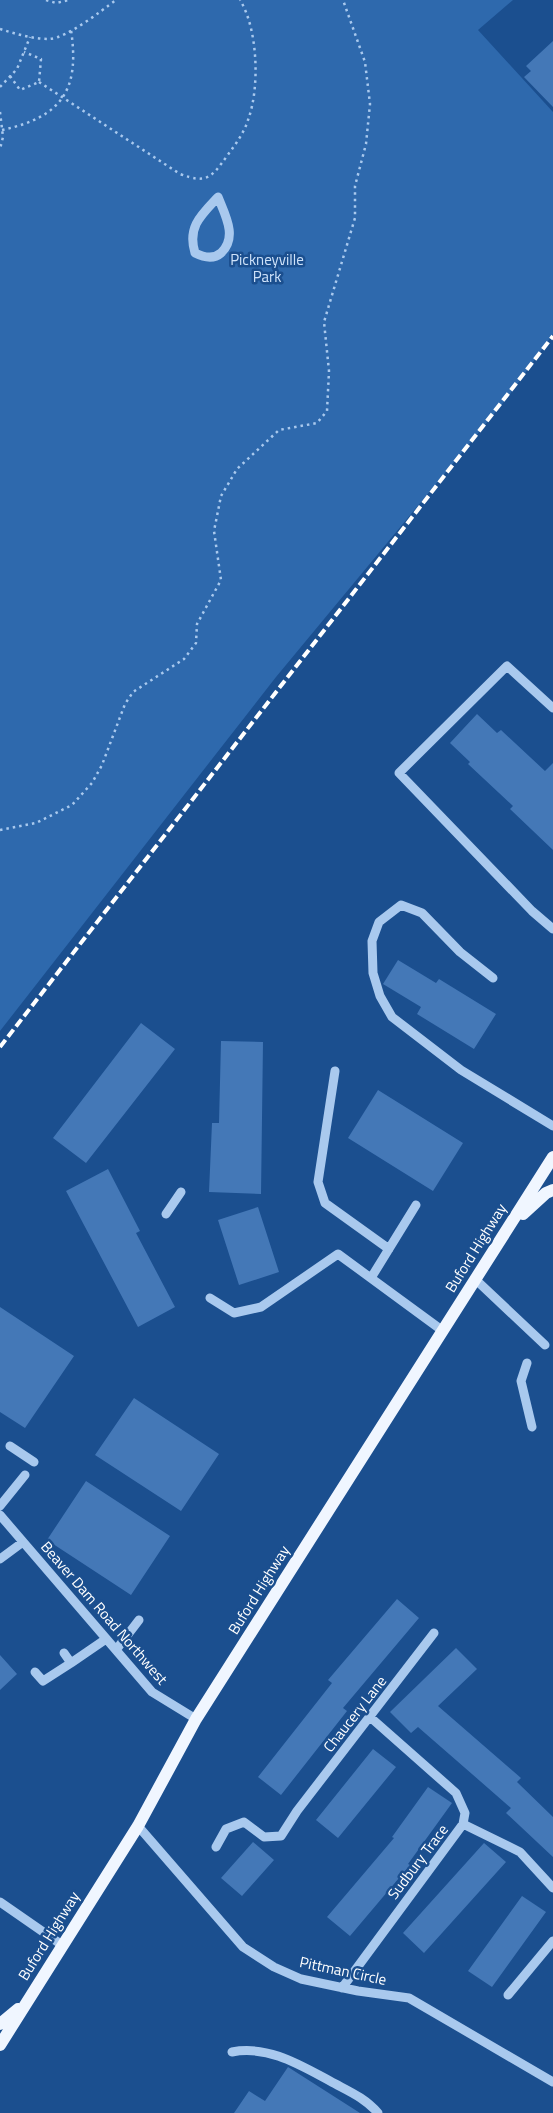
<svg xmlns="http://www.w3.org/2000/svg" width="553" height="2113" font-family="'Titillium Web',sans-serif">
  <rect width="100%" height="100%" fill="#1b4f8f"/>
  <path fill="#2e69ad" d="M0,0H513L478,30L553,112V334L508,397L276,677L0,1031Z"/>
  <path fill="#4478b7" d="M553,41V107L524,77L531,71L526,66Z
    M477,714L497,733L501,730L545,771L553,763V850L510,809L513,806L468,764L470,762L450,743Z
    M398,960L436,983L439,979L496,1014L474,1049L417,1014L421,1007L383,984Z
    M141,1023L175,1049L86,1163L53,1138Z
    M221,1041L263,1042L261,1194L209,1192L212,1123H219Z
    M378,1090L463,1143L433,1191L348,1138Z
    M108,1169L140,1231L136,1233L175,1307L138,1327L66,1191Z
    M258,1207L279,1272L239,1285L218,1220Z
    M0,1307L74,1356L25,1428L0,1412Z
    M134,1398L219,1454L181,1511L95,1455Z
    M86,1481L170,1536L131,1595L47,1540Z
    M397,1599L419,1618L343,1708L347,1711L281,1795L258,1777L332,1683L328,1680Z
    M456,1648L477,1669L438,1706L521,1778L517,1782L553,1817V1857L506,1813L511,1808L418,1727L411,1733L390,1712Z
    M0,1655L17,1674L0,1690Z
    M373,1749L396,1767L338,1838L316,1820Z
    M428,1787L452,1803L408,1864L410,1865L350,1936L327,1917L394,1838L392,1837Z
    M253,1842L274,1860L242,1896L221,1878Z
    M484,1843L506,1862L424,1953L403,1933Z
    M522,1896L546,1912L492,1987L468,1971Z
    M288,2067L360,2113H234L249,2091L265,2101Z"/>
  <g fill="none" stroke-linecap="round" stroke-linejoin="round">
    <path stroke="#a9c9ee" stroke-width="2.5" stroke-dasharray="2.5 4" stroke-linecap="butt" d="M46,0L56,3L69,0
      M0,29C16,34 33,39 49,39C67,38 101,11 116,0
      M10,76L20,90L39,82L41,59L24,52
      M39,82L180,174C207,184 211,178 227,156C235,145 244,133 248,120C260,88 258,29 240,0
      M0,87L17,69L30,37
      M0,112L3,137L0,149
      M2,130C62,117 80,90 71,30
      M0,830L36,823L72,805L92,783L102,765L125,704L133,692L184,659L196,643L197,624L221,580L214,531L221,496L237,469L279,430L317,423L327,411L329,371L324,322L355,218V186L366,144L370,104L365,62L343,0"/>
    <path stroke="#a9c9ee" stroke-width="9" d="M218,197C225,215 238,237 221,253C213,260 203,257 195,253C187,227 201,215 218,197Z
      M553,708L507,666L399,773L532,911L553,929
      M493,978L460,952L422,913L401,905L379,922L372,941L373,973L380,996L392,1017L461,1070L553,1126
      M335,1071L318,1182L325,1203L389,1249
      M166,1214L181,1192
      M371,1278L416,1205
      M475,1279L545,1345
      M210,1298L234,1313L261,1307L338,1254L443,1331
      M527,1363L521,1381L532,1427
      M10,1446L34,1462
      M0,1506L25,1475
      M0,1515L152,1692L196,1719
      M0,1559L23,1542
      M116,1650L139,1620
      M64,1653L71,1663L106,1639
      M35,1672L43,1681L71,1663
      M463,1824L520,1852L553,1888
      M138,1826L243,1947L274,1967L301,1979L358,1991L409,1998L553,2082
      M216,1847L226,1829L244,1822L264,1837L281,1836L297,1811L434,1633
      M0,1902L62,1945
      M342,1988L463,1824L465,1813L456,1793L370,1717
      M508,1995L553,1941
      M232,2052C268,2045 300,2065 330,2081C348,2091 364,2097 378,2113"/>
    <path stroke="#f0f6ff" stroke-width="12" d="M523,1214L546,1193L553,1190
      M0,2024L18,2009
      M0,2045L138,1826L196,1719L553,1157"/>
    <path stroke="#fff" stroke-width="4" stroke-dasharray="9 4" stroke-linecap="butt" d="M0,1047L553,336"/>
  </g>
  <g text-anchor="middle" stroke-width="5" stroke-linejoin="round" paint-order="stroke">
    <g font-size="15" fill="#cfe3fa" stroke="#1b4f8f">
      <text x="267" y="265">Pickneyville<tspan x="267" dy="17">Park</tspan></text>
    </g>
    <g font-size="15" fill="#fff" stroke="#1b4f8f">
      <text transform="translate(476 1248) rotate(-58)" y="5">Buford Highway</text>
      <text transform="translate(259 1590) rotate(-58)" y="5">Buford Highway</text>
      <text transform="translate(104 1613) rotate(49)" y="5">Beaver Dam Road Northwest</text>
      <text transform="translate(355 1714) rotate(-52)" y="5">Chaucery Lane</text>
      <text transform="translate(418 1862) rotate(-53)" y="5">Sudbury Trace</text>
      <text transform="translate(49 1936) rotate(-58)" y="5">Buford Highway</text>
      <text transform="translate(343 1971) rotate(12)" y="5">Pittman Circle</text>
    </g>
  </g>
</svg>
